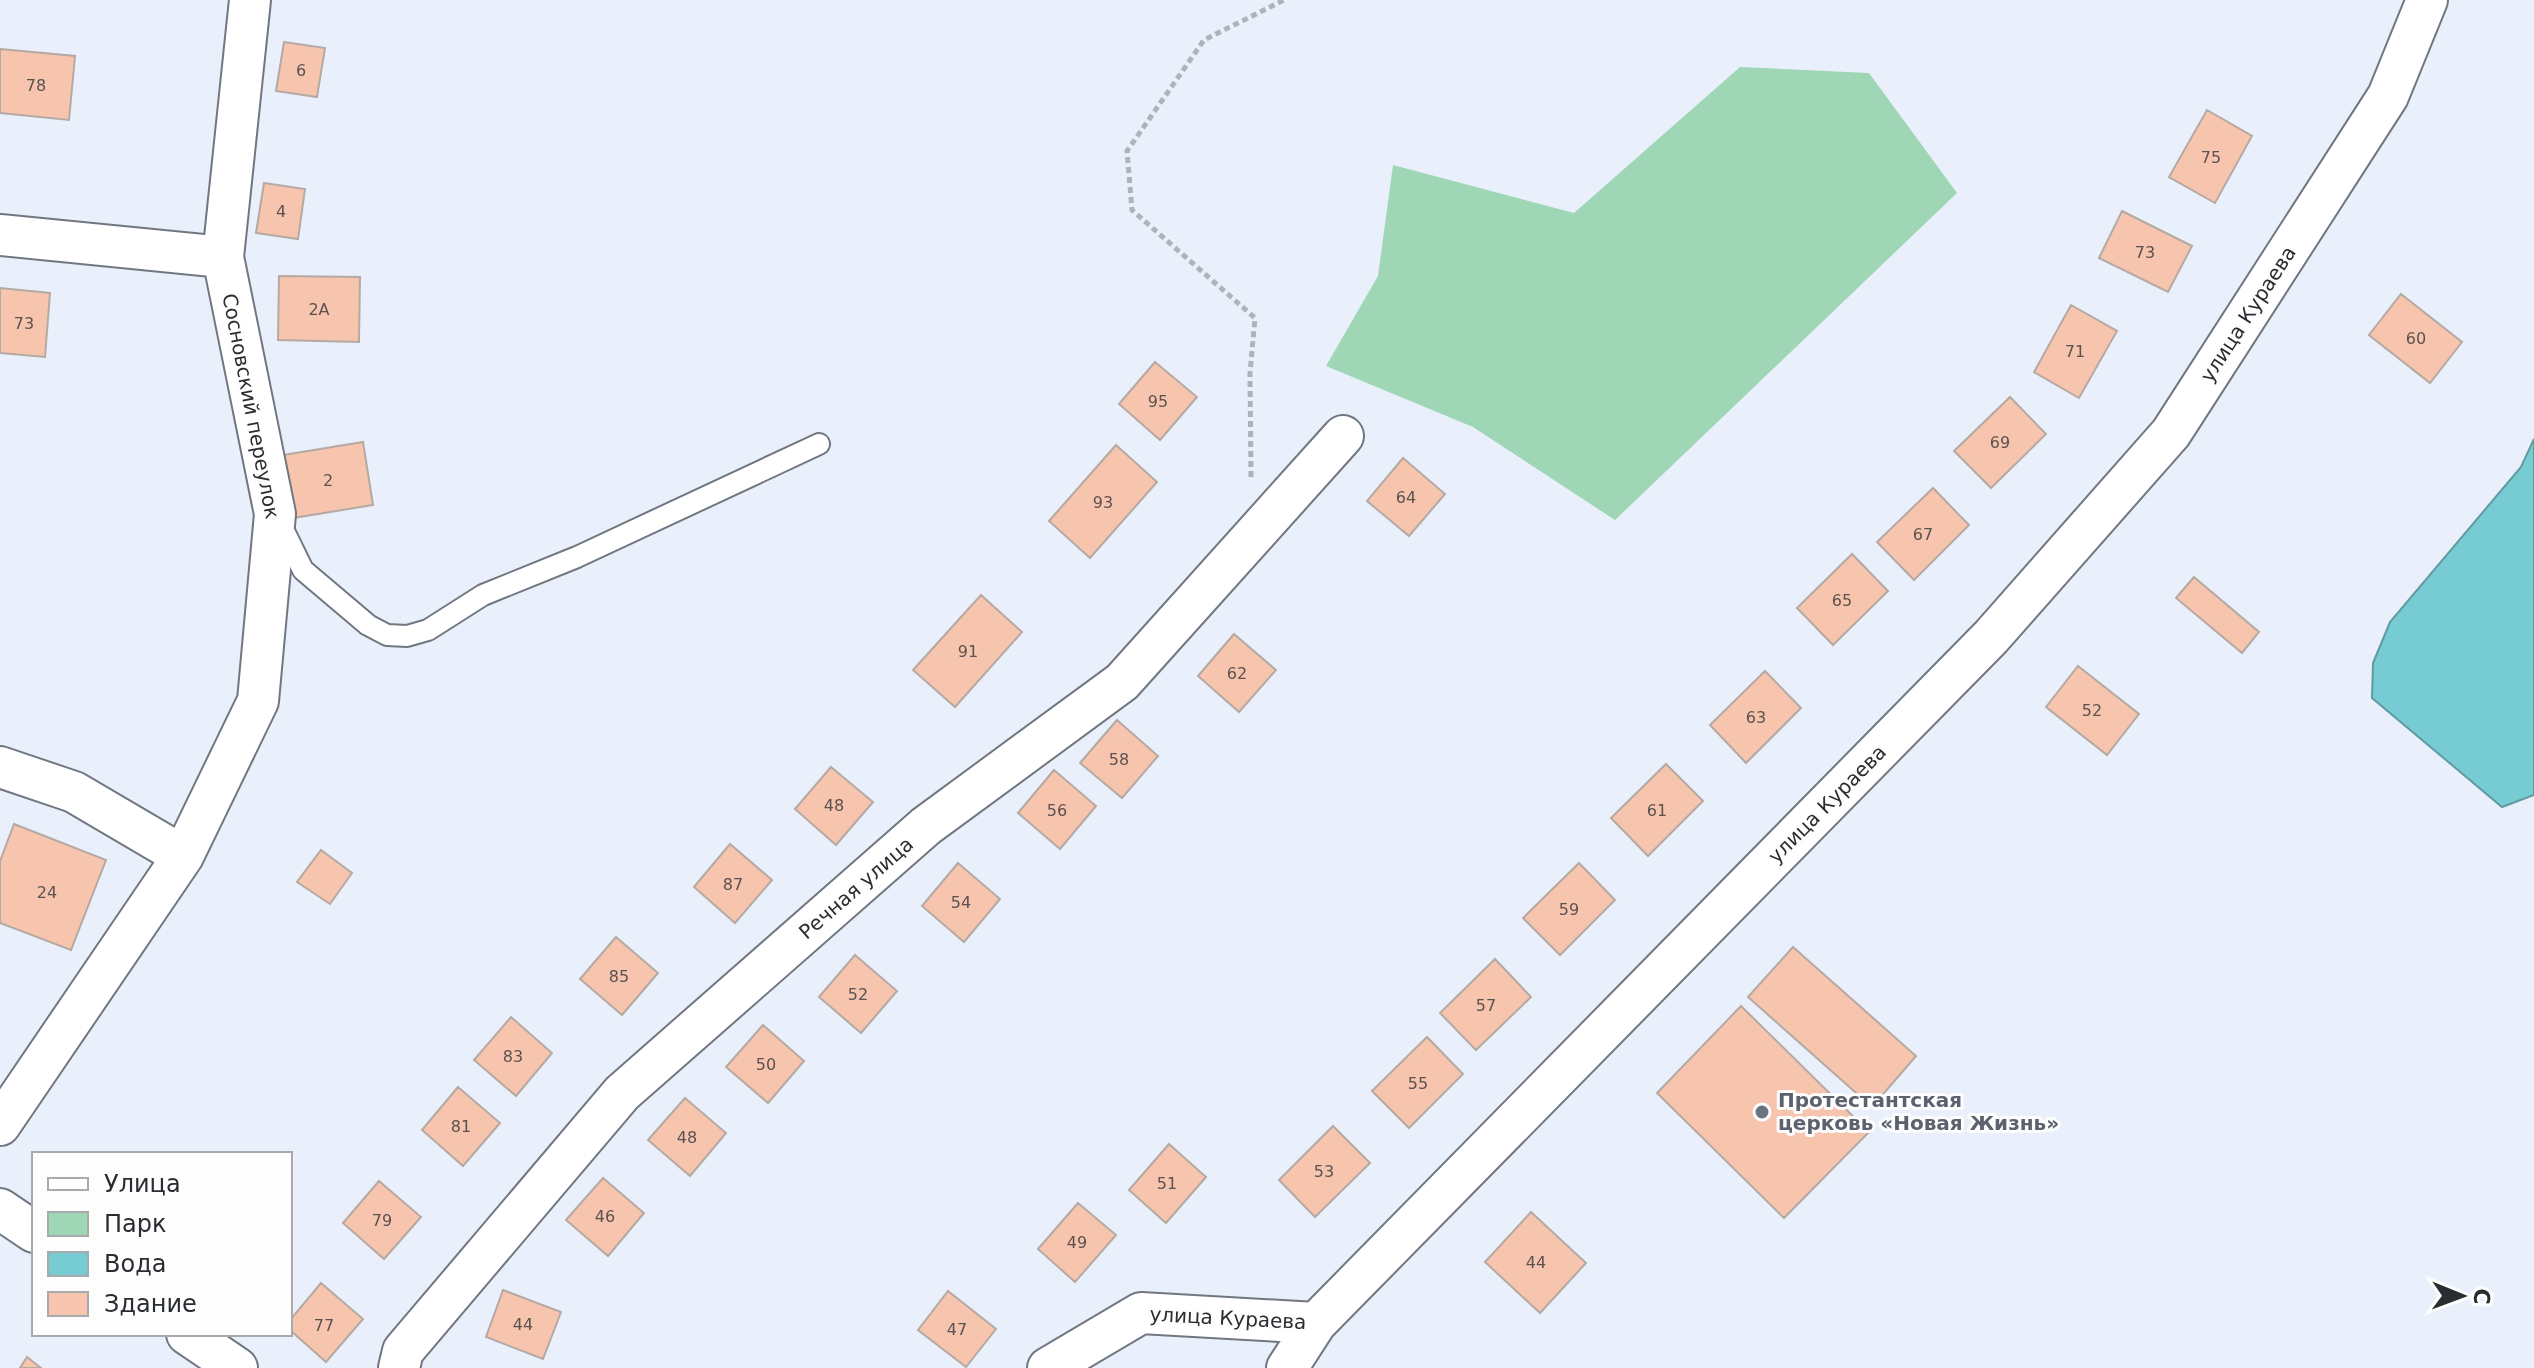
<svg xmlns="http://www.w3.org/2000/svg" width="2534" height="1368" font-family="'DejaVu Sans',sans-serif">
  <rect width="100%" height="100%" fill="#e9f0fb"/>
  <path fill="#9fd6b6" d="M1740,67L1869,73L1957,193L1615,520L1473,427L1326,366L1378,276L1393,165L1574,213Z"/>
  <path fill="#77cbd2" stroke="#609ba1" stroke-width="2" d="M2534,439V795L2502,807L2372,698L2373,663L2390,622L2521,467Z"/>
  <path fill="#f7c4ae" stroke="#b5a9a3" stroke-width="2" d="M284,42L325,48L317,97L276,91Z
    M0,49L75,56L69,120L0,113Z
    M2207,110L2252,136L2215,203L2169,177Z
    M264,183L305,189L298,239L256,233Z
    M2122,211L2192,246L2168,292L2099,258Z
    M279,276L360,277L359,342L278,340Z
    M0,288L50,293L45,357L0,353Z
    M2401,294L2462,342L2430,383L2369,335Z
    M2071,305L2117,331L2079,398L2034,372Z
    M1155,362L1197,397L1160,440L1119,404Z
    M2010,397L2046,434L1991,488L1954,451Z
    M363,442L373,505L293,518L283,455Z
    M1116,445L1157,482L1090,558L1049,521Z
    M1403,458L1445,494L1409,536L1367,501Z
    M1933,488L1969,525L1914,580L1877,542Z
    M1852,554L1888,591L1833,645L1797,608Z
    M2194,577L2259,632L2242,653L2176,598Z
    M981,595L1022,632L955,707L913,670Z
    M1234,634L1276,670L1239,712L1198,676Z
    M2078,666L2139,714L2107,755L2046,707Z
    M1765,671L1801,708L1746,763L1710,725Z
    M1117,720L1158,756L1122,798L1080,763Z
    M1666,764L1703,801L1648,856L1611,818Z
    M831,767L873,802L836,845L795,809Z
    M1054,770L1096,806L1060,849L1018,813Z
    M14,824L106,860L71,950L0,923V861Z
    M730,844L772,880L735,923L694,887Z
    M321,850L352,873L330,904L297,882Z
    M958,863L1000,899L964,942L922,906Z
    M1579,863L1615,900L1560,955L1523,918Z
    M616,937L658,973L622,1015L580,979Z
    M1793,947L1916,1056L1872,1107L1748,997Z
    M855,955L897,991L861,1033L819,997Z
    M1495,959L1531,997L1476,1050L1440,1013Z
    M1741,1006L1869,1132L1784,1218L1657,1093Z
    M511,1017L552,1053L516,1096L474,1060Z
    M763,1025L804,1061L768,1103L726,1067Z
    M1427,1037L1463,1074L1409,1128L1372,1091Z
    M458,1087L500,1123L463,1166L422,1130Z
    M685,1098L726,1133L690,1176L648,1140Z
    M1333,1126L1370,1163L1315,1217L1279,1180Z
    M1169,1144L1206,1177L1166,1223L1129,1190Z
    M603,1178L644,1213L608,1256L566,1220Z
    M379,1181L421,1217L384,1259L343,1223Z
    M1078,1203L1116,1235L1075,1282L1038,1249Z
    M1531,1212L1586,1263L1540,1313L1485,1262Z
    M321,1283L363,1319L326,1362L290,1330V1320Z
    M503,1290L561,1312L543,1359L486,1337Z
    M948,1291L996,1329L966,1367L918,1330Z
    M27,1357L41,1368H20Z"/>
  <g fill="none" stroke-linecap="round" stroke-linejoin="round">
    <g stroke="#717781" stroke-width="24">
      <path id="service" d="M281,525L303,570L368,625L387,635L407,636L428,630L483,595L577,557L819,444"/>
    </g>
    <g stroke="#717781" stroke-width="44">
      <path id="minor" d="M0,235L223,257
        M0,767L74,792L183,856
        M0,1125L183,856L258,701L275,514L223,257L250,0
        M0,1209L34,1232
        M187,1334L237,1368
        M399,1368L403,1351L622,1093L926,826L1122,682L1343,436
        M1048,1368L1141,1313L1316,1323L1991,637L2171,433L2388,96L2427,0
        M1287,1368L1316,1323"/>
    </g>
    <path stroke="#adb3bc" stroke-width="5" stroke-dasharray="6 4" stroke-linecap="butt" d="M1251,477L1250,373L1255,318L1132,210L1127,151L1204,40L1284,0"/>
    <use href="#service" stroke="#fff" stroke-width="20"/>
    <use href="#minor" stroke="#fff" stroke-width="40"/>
  </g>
  <circle fill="#6b7280" stroke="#fdfdfd" stroke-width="3" cx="1762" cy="1112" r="8"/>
  <g text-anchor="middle" stroke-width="6" stroke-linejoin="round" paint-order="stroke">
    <g font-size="16" fill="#5c5250">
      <text x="301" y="76">6</text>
      <text x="36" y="91">78</text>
      <text x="2211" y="163">75</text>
      <text x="281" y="217">4</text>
      <text x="2145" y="258">73</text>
      <text x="319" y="315">2А</text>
      <text x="24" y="329">73</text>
      <text x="2416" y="344">60</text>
      <text x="2075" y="357">71</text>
      <text x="1158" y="407">95</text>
      <text x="2000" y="448">69</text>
      <text x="328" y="486">2</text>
      <text x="1406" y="503">64</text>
      <text x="1103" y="508">93</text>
      <text x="1923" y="540">67</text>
      <text x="1842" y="606">65</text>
      <text x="968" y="657">91</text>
      <text x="1237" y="679">62</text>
      <text x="2092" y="716">52</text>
      <text x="1756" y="723">63</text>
      <text x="1119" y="765">58</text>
      <text x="834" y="811">48</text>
      <text x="1057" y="816">56</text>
      <text x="1657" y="816">61</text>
      <text x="733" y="890">87</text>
      <text x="47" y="898">24</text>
      <text x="961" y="908">54</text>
      <text x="1569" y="915">59</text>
      <text x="619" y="982">85</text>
      <text x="858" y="1000">52</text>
      <text x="1486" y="1011">57</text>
      <text x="513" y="1062">83</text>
      <text x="766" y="1070">50</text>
      <text x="1418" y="1089">55</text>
      <text x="461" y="1132">81</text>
      <text x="687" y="1143">48</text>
      <text x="1324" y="1177">53</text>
      <text x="1167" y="1189">51</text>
      <text x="605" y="1222">46</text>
      <text x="382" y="1226">79</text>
      <text x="1077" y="1248">49</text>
      <text x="1536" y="1268">44</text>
      <text x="523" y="1330">44</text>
      <text x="324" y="1331">77</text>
      <text x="957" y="1335">47</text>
    </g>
    <g font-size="20" fill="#292c30" stroke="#fdfdfd">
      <text transform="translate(2248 314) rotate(-57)" y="7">улица Кураева</text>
      <text transform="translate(251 406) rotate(79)" y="7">Сосновский переулок</text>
      <text transform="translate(1827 804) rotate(-45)" y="7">улица Кураева</text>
      <text transform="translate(856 888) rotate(-41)" y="7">Речная улица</text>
      <text transform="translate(1228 1318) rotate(3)" y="7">улица Кураева</text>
    </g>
    <g font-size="20" font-weight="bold" fill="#5b616d" stroke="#fdfdfd" text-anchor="start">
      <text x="1778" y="1107">Протестантская<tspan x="1778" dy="23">церковь «Новая Жизнь»</tspan></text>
    </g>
  </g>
  <rect x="32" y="1152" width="260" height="184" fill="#fdfdfd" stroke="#a8a9ab" stroke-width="2"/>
  <rect x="48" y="1178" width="40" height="12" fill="#ffffff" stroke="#a8a9ab" stroke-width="2"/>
  <text x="104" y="1192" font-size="24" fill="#292c30">Улица</text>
  <rect x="48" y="1212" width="40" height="24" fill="#9fd6b6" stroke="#a8a9ab" stroke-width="2"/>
  <text x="104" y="1232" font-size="24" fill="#292c30">Парк</text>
  <rect x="48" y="1252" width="40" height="24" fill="#77cbd2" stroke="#a8a9ab" stroke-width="2"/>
  <text x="104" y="1272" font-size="24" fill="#292c30">Вода</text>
  <rect x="48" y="1292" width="40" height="24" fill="#f7c4ae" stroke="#a8a9ab" stroke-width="2"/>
  <text x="104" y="1312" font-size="24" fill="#292c30">Здание</text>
  <g transform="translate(2462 1296) rotate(91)" stroke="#fdfdfd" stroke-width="6" paint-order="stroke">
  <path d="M0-6L14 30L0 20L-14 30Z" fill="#292c30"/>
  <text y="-12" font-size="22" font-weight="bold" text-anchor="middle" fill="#292c30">С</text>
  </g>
</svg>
